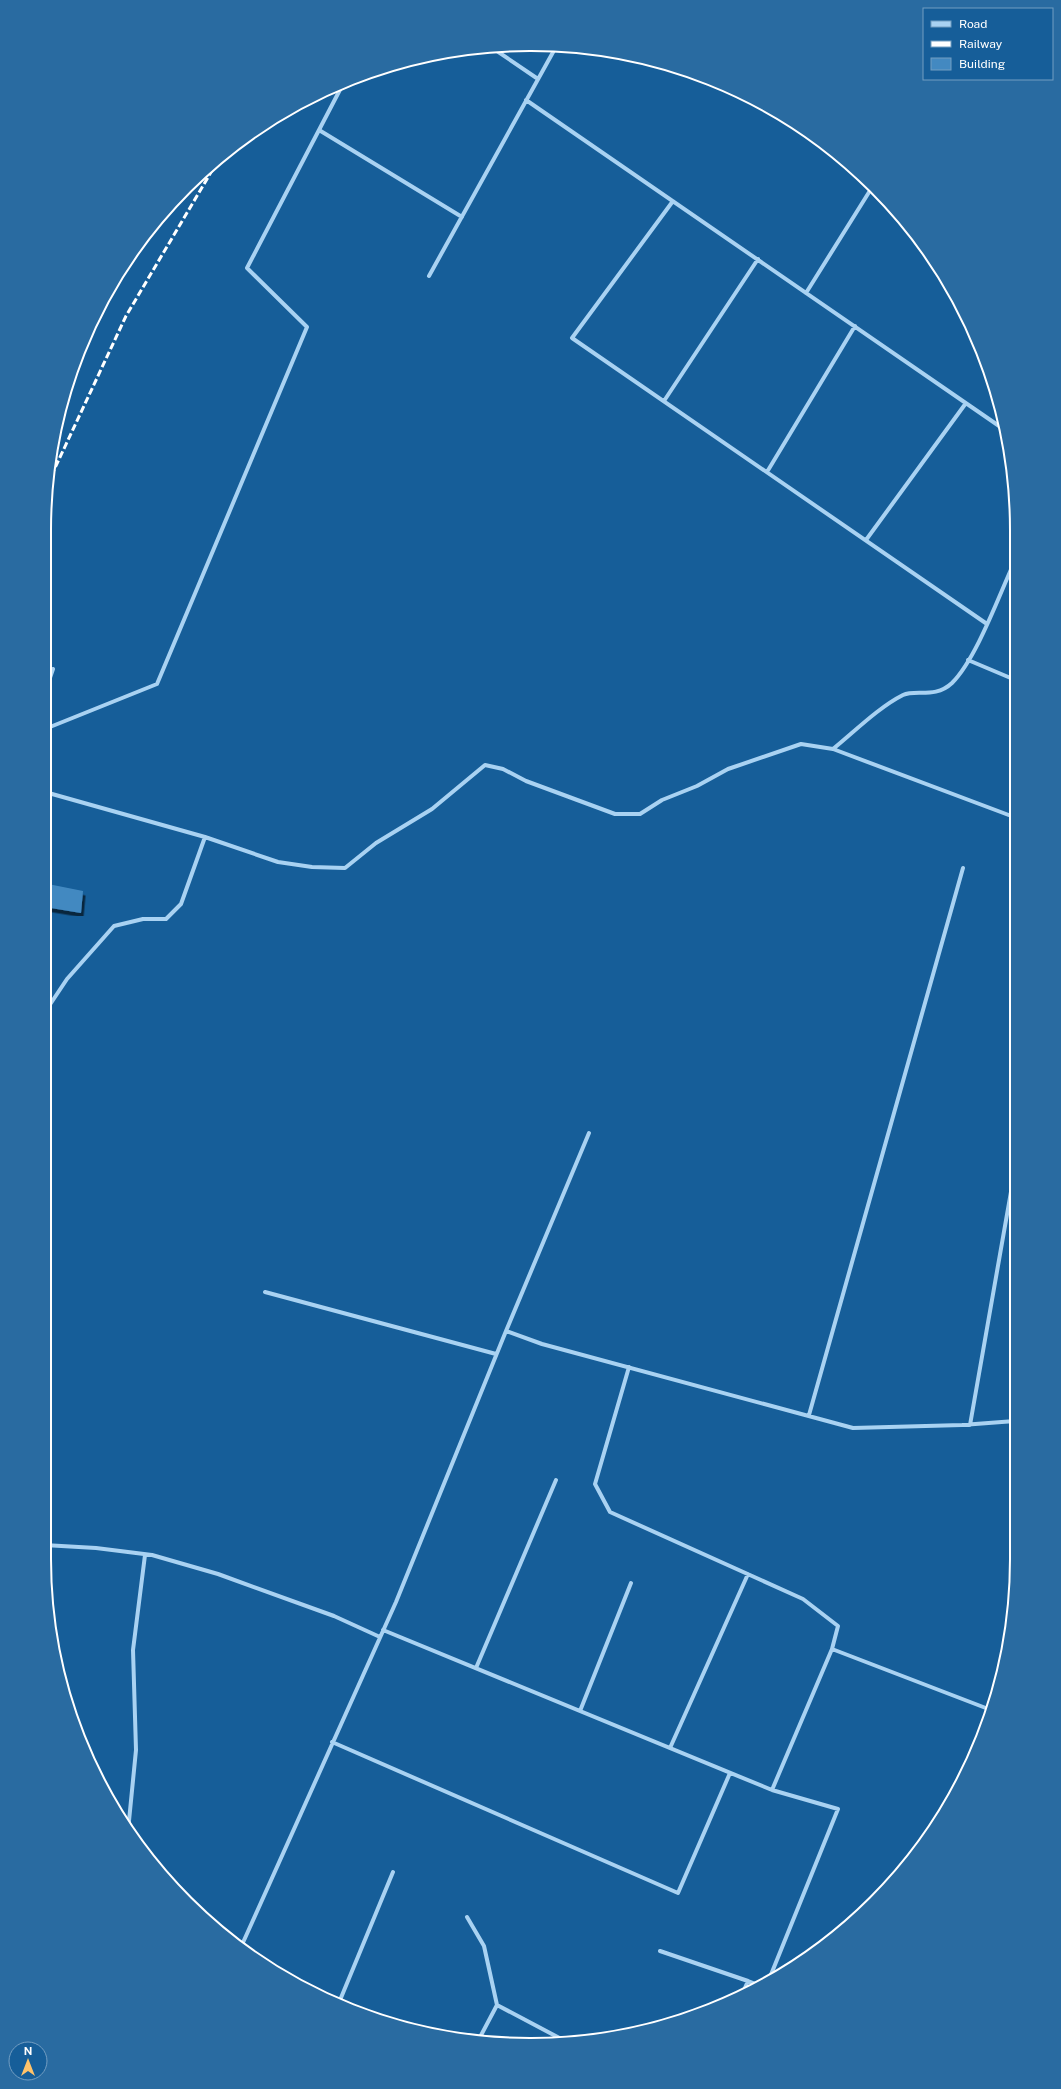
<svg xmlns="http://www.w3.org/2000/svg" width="1061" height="2089" font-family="'Public Sans',sans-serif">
  <defs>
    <filter id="shadow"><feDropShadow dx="2.5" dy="4.5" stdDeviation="0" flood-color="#0009"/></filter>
  </defs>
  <rect width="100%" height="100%" fill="#165e99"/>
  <path fill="#4389c1" filter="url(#shadow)" d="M48,884L83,891L81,913L45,907Z"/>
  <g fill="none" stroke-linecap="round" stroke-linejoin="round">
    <path stroke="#a9d2f2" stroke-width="4" d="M491,47L538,79
      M526,100L1002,428
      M319,130L462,217
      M673,201L572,338L987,624
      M429,276L557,45
      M806,293L871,189
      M664,401L758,259
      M767,472L855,326
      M866,540L966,403
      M968,660L1013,679
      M45,692L53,669
      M45,729L157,684L307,327L247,268L343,84
      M833,749C854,732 879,707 903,695C916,689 935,699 952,683C976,659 998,598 1013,565
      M45,792L205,837
      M45,1012L67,979L114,926L143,919H166L181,904L205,837L278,862L312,867L345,868L376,843L432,809L485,765L503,769L526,781L615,814H640L662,800L697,786L728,769L801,744L833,749L1014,817
      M265,1292L496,1354
      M506,1331L589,1133
      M629,1367L595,1484L610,1512L803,1599L838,1626L832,1649L772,1790
      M809,1415L963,868
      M970,1425L1015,1169
      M44,1545L96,1548L152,1555L218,1574L334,1616L380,1637
      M383,1630L772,1790L838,1809L768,1982
      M832,1649L991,1710
      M476,1668L556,1480
      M580,1711L631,1583
      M332,1742L678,1893L730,1773
      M670,1748L748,1574
      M128,1831L136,1750L133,1650L145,1555
      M467,1917L484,1946L497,2005L478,2041
      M241,1947L396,1602L506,1331L542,1344L853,1428L962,1425L1015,1421
      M660,1951L748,1981
      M741,1997L748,1981L761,1986
      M338,2005L393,1872
      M497,2005L567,2042"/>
    <path stroke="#fff" stroke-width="3" stroke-dasharray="7 3" stroke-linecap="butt" d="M47,485L126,316L220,157"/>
  </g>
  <path d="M0 0H1061V2089H0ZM530 51H531A479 479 0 0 1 1010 530V1559A479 479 0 0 1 531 2038H530A479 479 0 0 1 51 1559V530A479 479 0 0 1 530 51Z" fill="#296ba1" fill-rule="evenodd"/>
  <path fill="none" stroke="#fff" stroke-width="2" d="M530 51H531A479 479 0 0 1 1010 530V1559A479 479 0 0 1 531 2038H530A479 479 0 0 1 51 1559V530A479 479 0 0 1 530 51Z"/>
  <rect x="923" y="8" width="130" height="72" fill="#165e99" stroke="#739ec2"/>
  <rect x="931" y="21" width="20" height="6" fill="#a9d2f2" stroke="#739ec2"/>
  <text x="959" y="28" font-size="12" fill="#ffffff">Road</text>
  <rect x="931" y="41" width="20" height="6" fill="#ffffff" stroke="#739ec2"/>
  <text x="959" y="48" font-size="12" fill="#ffffff">Railway</text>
  <rect x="931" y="58" width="20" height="12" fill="#4389c1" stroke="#739ec2"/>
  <text x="959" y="68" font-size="12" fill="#ffffff">Building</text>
  <g transform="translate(28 2061)"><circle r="19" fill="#165e99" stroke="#739ec2"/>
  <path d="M0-3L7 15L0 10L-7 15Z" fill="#ffc36a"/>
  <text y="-6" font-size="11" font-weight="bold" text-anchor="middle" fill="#ffffff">N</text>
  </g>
</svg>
